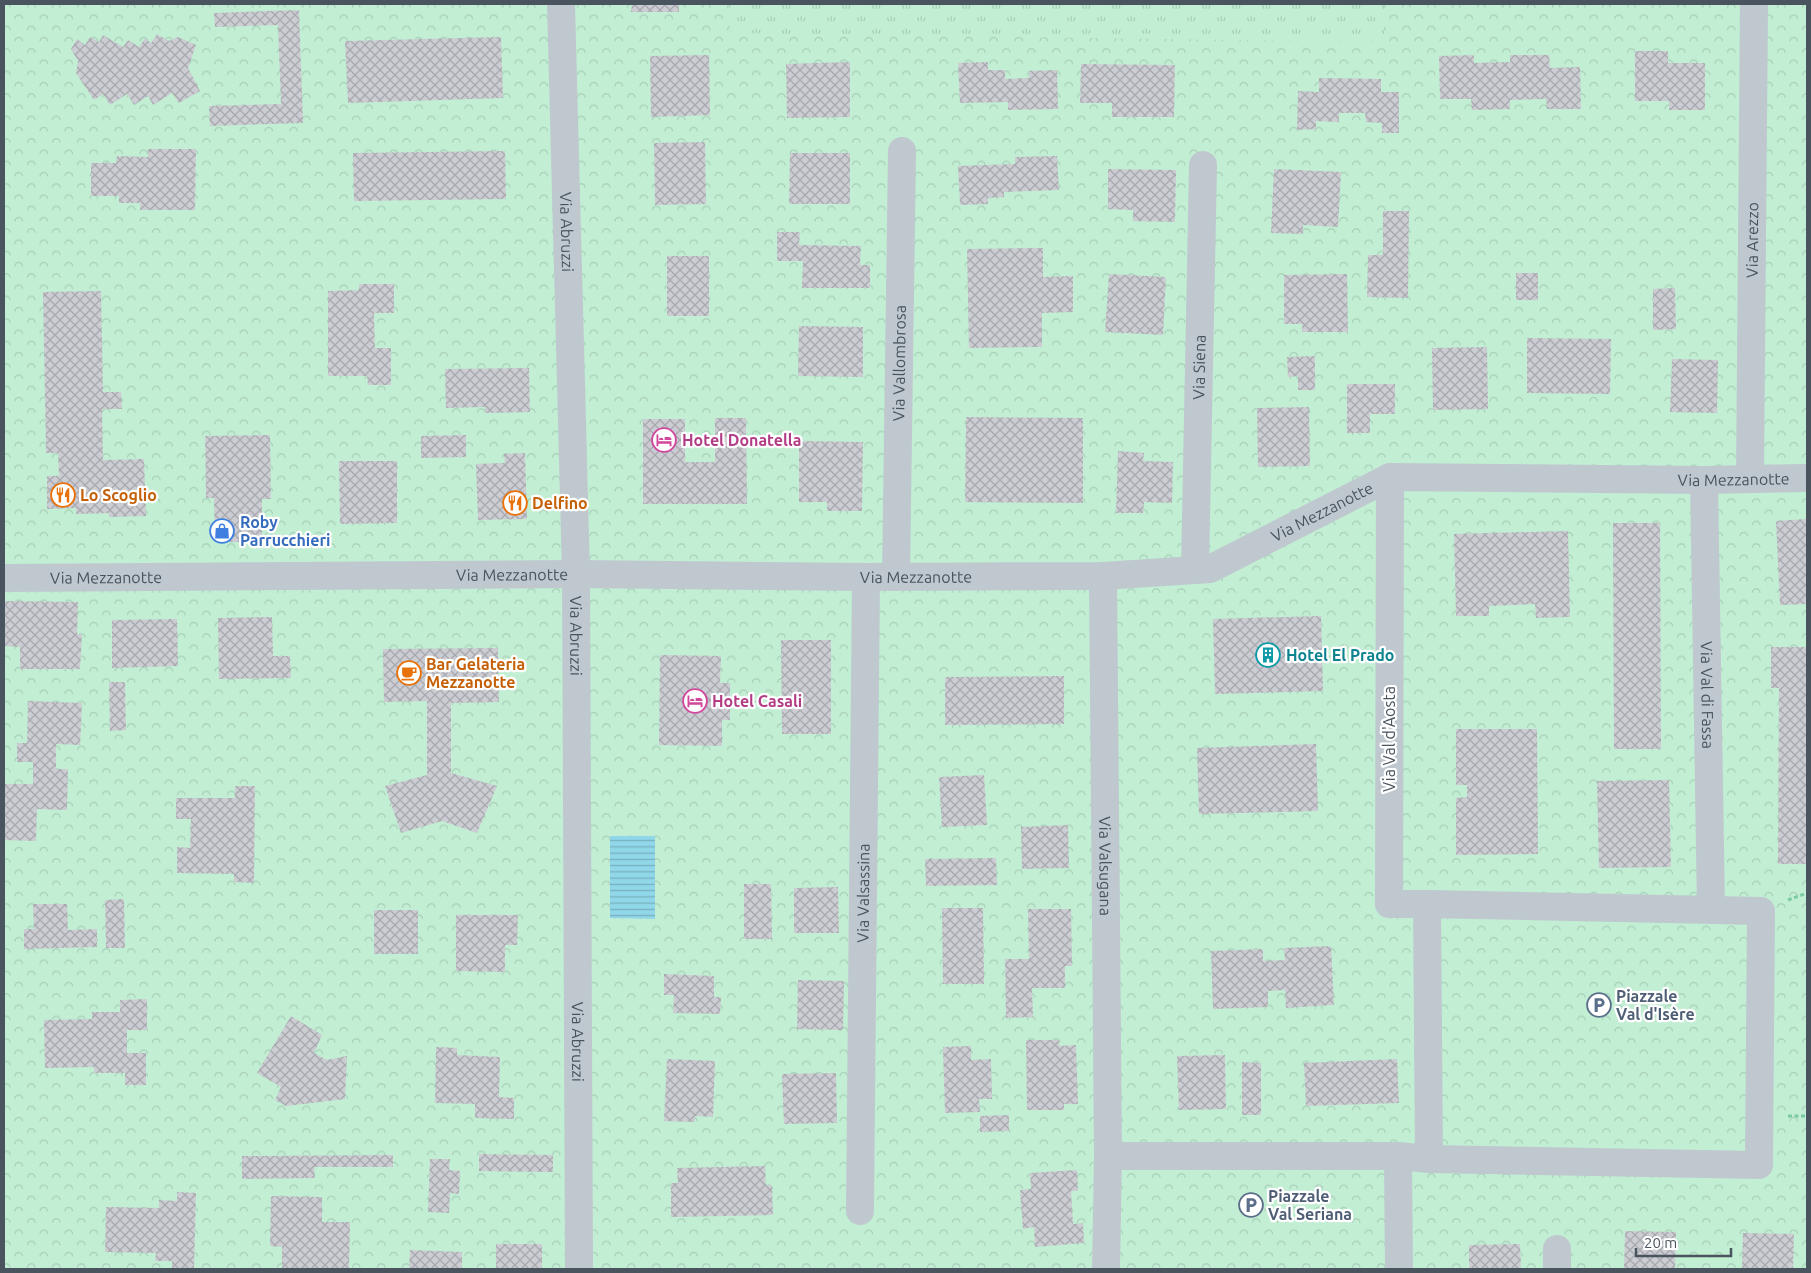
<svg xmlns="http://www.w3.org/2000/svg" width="1811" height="1273" font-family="Ubuntu,sans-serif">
  <defs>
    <pattern id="forest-crowns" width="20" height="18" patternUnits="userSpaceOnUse" patternTransform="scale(1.25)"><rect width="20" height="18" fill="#c2eed3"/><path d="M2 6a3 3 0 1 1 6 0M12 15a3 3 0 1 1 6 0" fill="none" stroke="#a8ceb8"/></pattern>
    <pattern id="park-tufts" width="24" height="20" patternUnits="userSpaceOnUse" patternTransform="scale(1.25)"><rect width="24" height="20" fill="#c2eed3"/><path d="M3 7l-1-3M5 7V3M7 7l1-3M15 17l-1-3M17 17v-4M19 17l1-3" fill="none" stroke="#a8ceb8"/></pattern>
    <pattern id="water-rules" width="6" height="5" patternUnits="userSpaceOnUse" patternTransform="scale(1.25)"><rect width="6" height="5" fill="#90d7e9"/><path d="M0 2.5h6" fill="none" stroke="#78b1c0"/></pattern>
    <pattern id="building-cross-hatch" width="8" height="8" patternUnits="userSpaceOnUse" patternTransform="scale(1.25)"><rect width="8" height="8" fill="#cbcdd3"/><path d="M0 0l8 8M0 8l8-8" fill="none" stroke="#a7a9ae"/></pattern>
  </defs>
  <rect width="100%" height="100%" fill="#f3f1f1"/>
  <path fill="url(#forest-crowns)" d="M4,4H1807V1269H4Z"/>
  <path fill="url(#park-tufts)" d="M729,4H1384V42L730,33Z"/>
  <path fill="url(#water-rules)" d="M610,836H655V919L610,918Z"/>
  <path fill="url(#building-cross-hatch)" d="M632,4H679V12H631Z
    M299,10L303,123L210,126L209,106L281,104L278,25L215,27L214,13Z
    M157,34L169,41L178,37L196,45L188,68L200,91L179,103L172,93L153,105L148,96L134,105L127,94L110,105L103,94L94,100L76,73L78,61L71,49L77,39L85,45L90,37L99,42L103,35L123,47L128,40L139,47L145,38L151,43Z
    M501,37L503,98L348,103L345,41Z
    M1635,51H1668V63H1705V110H1669V101H1635Z
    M709,55L710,115L651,117L650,56Z
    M1474,55V63L1510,62V55H1549L1550,68L1580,67L1581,109H1547L1546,99L1510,100V109L1472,110L1471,99H1440L1439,56Z
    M850,62V117L787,118L786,64Z
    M988,62V70H1005V79L1029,78V71L1057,70L1058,109L1008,110V102L960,103L958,63Z
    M1081,64L1175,65L1174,117H1112V103H1080Z
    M1319,78L1381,79V92H1399V133H1382V123L1366,122L1365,113H1339V122L1316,121V129L1297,130L1298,91L1319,92Z
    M705,142L706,204L655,205L654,143Z
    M148,149H196L195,210H140V203H119V196H91V163H116L117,156L148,157Z
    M505,151L506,199L354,201L353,153Z
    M790,153H850V204H789Z
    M1057,156L1059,190L1004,192V197L988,198V204L960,205L958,166L1015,164V157Z
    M1108,169L1176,170L1175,222L1133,221V210L1108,209Z
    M1274,169L1341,172L1338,227L1303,225V234L1271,233Z
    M1383,211H1409L1408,298L1367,297L1368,255H1383Z
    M777,232H800L799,245L861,246L860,265H870V288H802L803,261H777Z
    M1043,248V277L1073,276V312L1042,313V347L969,348L967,249Z
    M667,256H709V316H667Z
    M1516,273H1538V300H1516Z
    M1109,274L1166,277L1163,335L1105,332Z
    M1347,274L1348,332H1302V324H1284V275Z
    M359,284H394V313H374L375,348H391V385H368L367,376H328V291L359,290Z
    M1675,288L1676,329L1653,330V289Z
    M101,291L103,392H121L122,409H102L103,460L144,459L146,516L109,517V513L76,514V508L47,509V476H59L58,453H46L43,292Z
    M799,326L863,327V377L798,376Z
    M1527,338L1611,339L1610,394L1527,393Z
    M1487,347L1488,409L1433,410L1432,348Z
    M1315,356V390H1298V376L1288,377L1287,357Z
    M1672,359L1718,360L1717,413L1670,412Z
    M529,368L530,412L485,413V407L446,408L445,369Z
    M1347,384H1395V414H1370V433H1347Z
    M1309,407L1310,466L1258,467L1257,408Z
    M966,417L1083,418V503L965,502Z
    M715,418H746L747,504H643V419H685V462H715Z
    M270,435L271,499H262V542H215L214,498H206L205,436Z
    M466,435V457L421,458V436Z
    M799,441L863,442L862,511H827V502H799Z
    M1118,451L1144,453L1143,461L1173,462L1172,503L1144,502L1143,513H1116Z
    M525,453L527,519L478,520L476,464L505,463L504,454Z
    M339,461H397V523L340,524Z
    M1807,519V604L1780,605L1776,521Z
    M1613,523H1660L1661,749H1614Z
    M1568,531L1570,617L1536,618L1535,604L1489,606V616H1456L1454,534Z
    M4,601L78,602L77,634H82L80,669H20V647L4,646Z
    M1321,616L1323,691L1215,694L1213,619Z
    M272,617L273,656H290L291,678L219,679L218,618Z
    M177,619L178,666L112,668V620Z
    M781,640H831V734H782Z
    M1771,647H1807V864H1778L1779,688H1771Z
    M498,648L499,702L451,703V773L497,786L477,833L442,821L401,833L385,786L427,775V701L384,702L383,649Z
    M660,655L721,656L720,683H730V720H722V746L659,745Z
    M1064,676V724L945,725V677Z
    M109,682H125L126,730L110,731Z
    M28,701L82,703L80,745L56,744V769H68L67,810L37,809L36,841L4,840V784H33V762H17V743H27Z
    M1456,729H1537L1538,854L1456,855V798L1467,797V785H1456Z
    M1316,744L1318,811L1199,814L1197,748Z
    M984,775L987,825L942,827L939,777Z
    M1669,780L1671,867L1599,868L1597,781Z
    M235,786H255L254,883L234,882V874L177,873V847L190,848L191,819H176V798H235Z
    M1068,825L1069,868L1022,869L1021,827Z
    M996,858L997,885L926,886L925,859Z
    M744,884H771L772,939H744Z
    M838,887L839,933H794V888Z
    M124,899L125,948H106L105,900Z
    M33,904H67L68,930L97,929V947L24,949V929H34Z
    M942,908H983L984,984H943Z
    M1028,909H1071L1072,966H1065V988H1032L1033,1017L1006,1018L1005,959H1029Z
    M374,910H418V954H374Z
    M456,915H518L517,945H505V972L456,971Z
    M1331,946L1334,1005L1286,1008L1285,990L1268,991V1007L1213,1009L1211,951L1263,949V961L1285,960L1284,948Z
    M664,974L714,976V997H721L720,1014L673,1013L674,995H664Z
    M798,980L844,981L843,1030L797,1029Z
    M147,999V1030H127V1053H146V1085H125V1073H94V1067L45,1068L44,1020L92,1019V1012H120V1000Z
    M291,1016L322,1035L314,1053L327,1060L347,1056L345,1099L286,1106L275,1100L281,1087L257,1073Z
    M1026,1040H1059V1046L1076,1045L1078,1104H1064V1110H1027Z
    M971,1046V1060L991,1059L992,1099H979L980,1112L945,1113L943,1047Z
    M436,1047L457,1048V1055L500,1057L499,1097L514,1098V1119L475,1118V1104L435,1103Z
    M1225,1055L1226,1109L1179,1110L1177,1056Z
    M667,1059L715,1061L713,1117L695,1116V1122L664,1121Z
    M1397,1059L1399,1103L1306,1106L1304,1063Z
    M1242,1062L1261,1063V1115H1242Z
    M836,1073L837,1123L784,1124L782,1074Z
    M1009,1115V1131L980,1132V1116Z
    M479,1154L553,1155V1172L479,1171Z
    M393,1155V1167H314L315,1178L242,1179V1156Z
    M430,1159H450L449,1170L460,1171L459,1194L450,1193L449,1213L428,1212Z
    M765,1166L766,1185H772L773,1215L671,1217V1183H678L677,1168Z
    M1077,1170L1078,1191H1071L1073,1224L1083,1223L1084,1243L1035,1247L1034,1227L1023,1229L1020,1190L1031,1189L1030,1173Z
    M177,1192L196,1193L194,1269H172V1261H155L156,1253L105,1252L106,1207L159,1208V1200L177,1201Z
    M271,1196L322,1197V1222H350L349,1269H282V1247L270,1246Z
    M1625,1231L1676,1232L1675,1269H1624Z
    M1743,1233L1794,1234L1793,1269H1742Z
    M496,1244H542V1269H496Z
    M1520,1244L1521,1269H1469V1245Z
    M410,1250L462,1252V1269H409Z"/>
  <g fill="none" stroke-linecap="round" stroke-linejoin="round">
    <path stroke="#7acba3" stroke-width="3" stroke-dasharray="4 2.5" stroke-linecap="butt" d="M1788,900L1807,893
      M1788,1116H1807"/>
    <g stroke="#bfc8cf" stroke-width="28">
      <path id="s1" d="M561,4L576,574L579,1269"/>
      <path d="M1390,477L1389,904H1427"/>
      <path id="s2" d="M1750,478L1754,4"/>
      <path id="s3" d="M1704,480L1711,909"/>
      <path id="s4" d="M1195,569L1203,165"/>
      <path id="s5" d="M1103,576L1108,1156L1106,1269"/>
      <path id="s6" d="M896,577L902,151"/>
      <path id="s7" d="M4,578L576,574L866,577L1103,576L1210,569L1390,477L1704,480L1807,478"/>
      <path d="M1108,1156H1398L1429,1159L1759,1165L1761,911L1427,904L1429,1159"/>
      <path d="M1398,1156L1399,1269"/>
      <path id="s8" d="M860,1211L866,577"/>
      <path d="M1557,1269V1249"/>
    </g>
  </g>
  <defs>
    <g id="hotel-ring" transform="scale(1.25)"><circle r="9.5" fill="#fff" stroke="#d1479c" stroke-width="1.5"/><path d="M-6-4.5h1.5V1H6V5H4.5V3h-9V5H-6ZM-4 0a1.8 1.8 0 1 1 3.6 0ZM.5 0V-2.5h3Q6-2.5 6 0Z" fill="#d1479c"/></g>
    <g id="restaurant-ring" transform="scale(1.25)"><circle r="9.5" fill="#fff" stroke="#e8710a" stroke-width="1.5"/><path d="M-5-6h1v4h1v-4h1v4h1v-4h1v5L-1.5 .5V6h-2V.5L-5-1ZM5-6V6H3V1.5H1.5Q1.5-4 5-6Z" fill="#e8710a"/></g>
    <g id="shop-ring" transform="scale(1.25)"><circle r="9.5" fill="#fff" stroke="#3f7fe0" stroke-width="1.5"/><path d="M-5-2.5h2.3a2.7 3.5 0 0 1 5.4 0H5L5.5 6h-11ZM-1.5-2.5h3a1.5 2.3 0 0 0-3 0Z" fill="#3f7fe0"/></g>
    <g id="building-ring" transform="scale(1.25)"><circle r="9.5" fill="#fff" stroke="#0f9aa8" stroke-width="1.5"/><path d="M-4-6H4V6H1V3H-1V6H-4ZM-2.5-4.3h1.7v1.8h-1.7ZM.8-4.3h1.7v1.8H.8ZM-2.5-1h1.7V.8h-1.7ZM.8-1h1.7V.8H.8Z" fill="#0f9aa8"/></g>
    <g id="cafe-ring" transform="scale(1.25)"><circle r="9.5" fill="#fff" stroke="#e8710a" stroke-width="1.5"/><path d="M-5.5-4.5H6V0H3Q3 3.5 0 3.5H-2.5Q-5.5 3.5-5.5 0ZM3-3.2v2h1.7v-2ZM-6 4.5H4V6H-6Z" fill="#e8710a"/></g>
    <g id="parking-ring" transform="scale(1.25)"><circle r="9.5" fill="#fff" stroke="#5c6f8a" stroke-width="1.5"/><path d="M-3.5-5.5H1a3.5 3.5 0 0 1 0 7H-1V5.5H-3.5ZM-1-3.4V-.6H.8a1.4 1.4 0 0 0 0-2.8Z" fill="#5c6f8a"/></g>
  </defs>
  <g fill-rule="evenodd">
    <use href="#hotel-ring" x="664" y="440"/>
    <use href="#restaurant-ring" x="63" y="495"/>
    <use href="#restaurant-ring" x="515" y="503"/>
    <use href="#shop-ring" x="222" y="531"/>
    <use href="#building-ring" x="1268" y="655"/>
    <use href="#cafe-ring" x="409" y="673"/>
    <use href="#hotel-ring" x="695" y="701"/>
    <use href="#parking-ring" x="1599" y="1005"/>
    <use href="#parking-ring" x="1251" y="1205"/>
  </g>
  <g text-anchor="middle" stroke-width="4.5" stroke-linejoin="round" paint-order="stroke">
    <g font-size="16" fill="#49545e" stroke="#fff">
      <text dy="6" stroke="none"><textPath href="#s1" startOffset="228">Via Abruzzi</textPath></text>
      <text dy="6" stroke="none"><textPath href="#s2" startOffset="238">Via Arezzo</textPath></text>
      <text dy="6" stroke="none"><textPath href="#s6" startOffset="214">Via Vallombrosa</textPath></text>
      <text dy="6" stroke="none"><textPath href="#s4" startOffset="202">Via Siena</textPath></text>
      <text dy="6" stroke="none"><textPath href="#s7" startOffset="1752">Via Mezzanotte</textPath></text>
      <text dy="6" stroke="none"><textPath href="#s7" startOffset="1332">Via Mezzanotte</textPath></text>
      <text dy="6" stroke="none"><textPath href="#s7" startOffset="508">Via Mezzanotte</textPath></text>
      <text dy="6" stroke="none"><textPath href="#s7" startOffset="102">Via Mezzanotte</textPath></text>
      <text dy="6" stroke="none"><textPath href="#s7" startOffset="912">Via Mezzanotte</textPath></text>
      <text dy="6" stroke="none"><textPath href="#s1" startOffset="632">Via Abruzzi</textPath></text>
      <text dy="6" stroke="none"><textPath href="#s3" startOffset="215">Via Val di Fassa</textPath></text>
      <text transform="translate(1389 739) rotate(-90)" y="6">Via Val d'Aosta</text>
      <text dy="6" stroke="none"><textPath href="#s5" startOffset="290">Via Valsugana</textPath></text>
      <text dy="6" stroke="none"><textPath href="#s8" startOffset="318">Via Valsassina</textPath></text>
      <text dy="6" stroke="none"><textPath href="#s1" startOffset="1038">Via Abruzzi</textPath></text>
    </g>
    <g font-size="16" font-weight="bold" fill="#b23c85" stroke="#fff" text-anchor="start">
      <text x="682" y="446">Hotel Donatella</text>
      <text x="712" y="707">Hotel Casali</text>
    </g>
    <g font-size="16" font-weight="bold" fill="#c56008" stroke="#fff" text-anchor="start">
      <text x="80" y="501">Lo Scoglio</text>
      <text x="532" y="509">Delfino</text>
      <text x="426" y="670">Bar Gelateria<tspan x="426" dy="18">Mezzanotte</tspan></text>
    </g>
    <g font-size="16" font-weight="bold" fill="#366cbe" stroke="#fff" text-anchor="start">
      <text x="240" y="528">Roby<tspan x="240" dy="18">Parrucchieri</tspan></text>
    </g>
    <g font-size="16" font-weight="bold" fill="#0d838f" stroke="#fff" text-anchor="start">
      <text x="1286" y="661">Hotel El Prado</text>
    </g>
    <g font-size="16" font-weight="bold" fill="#4e5e75" stroke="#fff" text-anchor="start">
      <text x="1616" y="1002">Piazzale<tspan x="1616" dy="18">Val d'Isère</tspan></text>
      <text x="1268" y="1202">Piazzale<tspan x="1268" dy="18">Val Seriana</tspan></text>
    </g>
  </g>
  <rect width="1811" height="1273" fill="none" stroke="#49545e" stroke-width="10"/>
  <path d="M1636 1248v8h95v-8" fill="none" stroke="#49545e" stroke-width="2.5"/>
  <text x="1644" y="1248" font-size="15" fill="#49545e" stroke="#ffffff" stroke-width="4" paint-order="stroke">20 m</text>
</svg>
